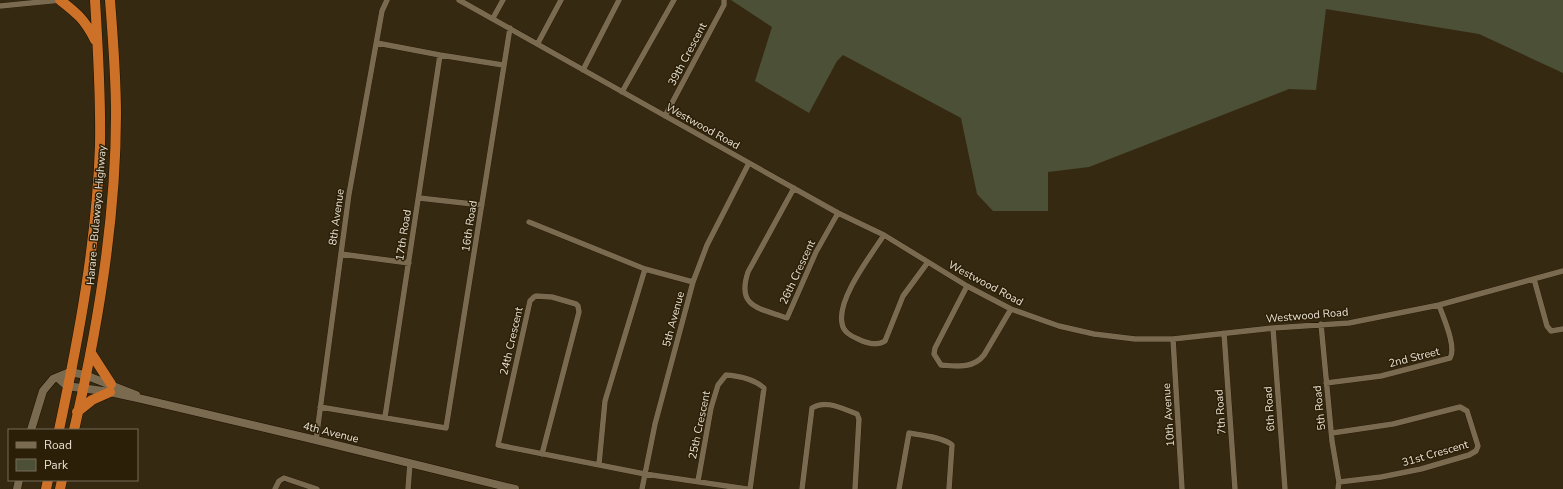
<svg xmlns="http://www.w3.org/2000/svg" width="1563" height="489" font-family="'Nunito Sans',sans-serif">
  <rect width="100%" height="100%" fill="#362911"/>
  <path fill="#4c5037" d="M731,0H1563V73L1479,34L1326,9L1316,90L1289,89L1089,167L1048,172V211H993L977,194L961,118L843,55L837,61L809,113L755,81L772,27Z"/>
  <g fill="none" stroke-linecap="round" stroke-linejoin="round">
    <g stroke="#1d1100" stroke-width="6">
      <path id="street" d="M459,0L838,213L884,235L967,286L1011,309L1059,326L1094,334L1135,339H1173L1273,328L1349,323L1439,305L1563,271
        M0,6L61,0
        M493,18L503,0
        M377,43L440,55L503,65
        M538,43L561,0
        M583,70L619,0
        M622,92L674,0
        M665,116L724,5V0
        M794,188L748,272C736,308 760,308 787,318L816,252L838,213
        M419,198L482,205
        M529,222L645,269L605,401L599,464
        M884,235C871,255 837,299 842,323C843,332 851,336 858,339C866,343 877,346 885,341L903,296L928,262
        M341,254L409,263
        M645,269L693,282
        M1534,279L1547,326L1551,331L1563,329
        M967,286L935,348L934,354L941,365C957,366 973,369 984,355L1011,309
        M1321,324L1332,441L1339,482L1338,489
        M1273,328L1285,489
        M1224,333L1235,489
        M1173,339L1182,489
        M1326,383L1381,376L1450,358C1457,347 1443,317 1439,305
        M320,407L446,428L510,28
        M385,417L440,55
        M1332,433L1393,424L1460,407L1467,411L1478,446L1476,451L1469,455L1421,469L1381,477L1339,482
        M316,440L349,194L382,11L387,0
        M542,454L579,312L578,306L576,304L552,297L536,296L534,297L530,301L498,445L645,474L747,489
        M698,481L711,408L718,385L726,375C740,376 754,379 764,388L750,489
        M275,489L279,481L284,478L317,489
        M408,489L410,463
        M642,489L655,424L693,282L707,245L749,163
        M802,489L812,408C826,399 843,409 857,414L859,419L855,489
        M899,489L909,433C920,435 944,437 952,445L949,489"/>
    </g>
    <g stroke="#1d1100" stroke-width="9">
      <path id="secondary" d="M58,378L67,386L110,392L142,399L316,440L515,489
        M31,430L43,391L53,379L70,372L85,375L136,395
        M17,489L19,480"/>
    </g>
    <g stroke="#1d1100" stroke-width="11">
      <path id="highway" d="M60,0C78,14 85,20 95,40
        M91,353L111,384
        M77,412L92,400L110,392
        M59,430C79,336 97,241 100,145C101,97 98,49 95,0
        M74,430C98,327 116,221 116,115C116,77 113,38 110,0
        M46,489L48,480
        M60,489L62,480"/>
    </g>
    <use href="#street" stroke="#796a50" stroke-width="5.5"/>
    <use href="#secondary" stroke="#796a50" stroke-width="8"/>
    <use href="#highway" stroke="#cc7127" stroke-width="10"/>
  </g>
  <g text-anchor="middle" stroke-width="3" stroke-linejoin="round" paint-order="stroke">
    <g font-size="11" fill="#e9e1d3" stroke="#2b1f07">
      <text transform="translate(687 54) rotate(-62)" y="4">39th Crescent</text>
      <text transform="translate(703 126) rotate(29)" y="4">Westwood Road</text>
      <text transform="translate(96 215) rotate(-85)" y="4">Harare - Bulawayo Highway</text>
      <text transform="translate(336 217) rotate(-82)" y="4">8th Avenue</text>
      <text transform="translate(469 226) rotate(-81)" y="4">16th Road</text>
      <text transform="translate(403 235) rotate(-81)" y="4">17th Road</text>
      <text transform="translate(797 272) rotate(-65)" y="4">26th Crescent</text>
      <text transform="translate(986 283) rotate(28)" y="4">Westwood Road</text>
      <text transform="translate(1307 315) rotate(-5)" y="4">Westwood Road</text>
      <text transform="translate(673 319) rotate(-75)" y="4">5th Avenue</text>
      <text transform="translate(511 341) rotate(-77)" y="4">24th Crescent</text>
      <text transform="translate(1414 357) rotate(-14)" y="4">2nd Street</text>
      <text transform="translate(1319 408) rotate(-96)" y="4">5th Road</text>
      <text transform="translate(1269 409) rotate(-94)" y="4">6th Road</text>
      <text transform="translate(1220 412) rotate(-94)" y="4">7th Road</text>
      <text transform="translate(1168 415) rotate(-94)" y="4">10th Avenue</text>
      <text transform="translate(699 425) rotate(-78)" y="4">25th Crescent</text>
      <text transform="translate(331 432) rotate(14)" y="4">4th Avenue</text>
      <text transform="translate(1435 453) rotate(-16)" y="4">31st Crescent</text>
    </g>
  </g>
  <rect x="8" y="429" width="130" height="52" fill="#2b1f07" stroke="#776d59"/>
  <rect x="16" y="442" width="20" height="6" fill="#796a50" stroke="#776d59"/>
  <text x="44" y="449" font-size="12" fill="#e9e1d3">Road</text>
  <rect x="16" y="459" width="20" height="12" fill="#4c5037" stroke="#776d59"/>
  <text x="44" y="469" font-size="12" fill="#e9e1d3">Park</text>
</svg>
